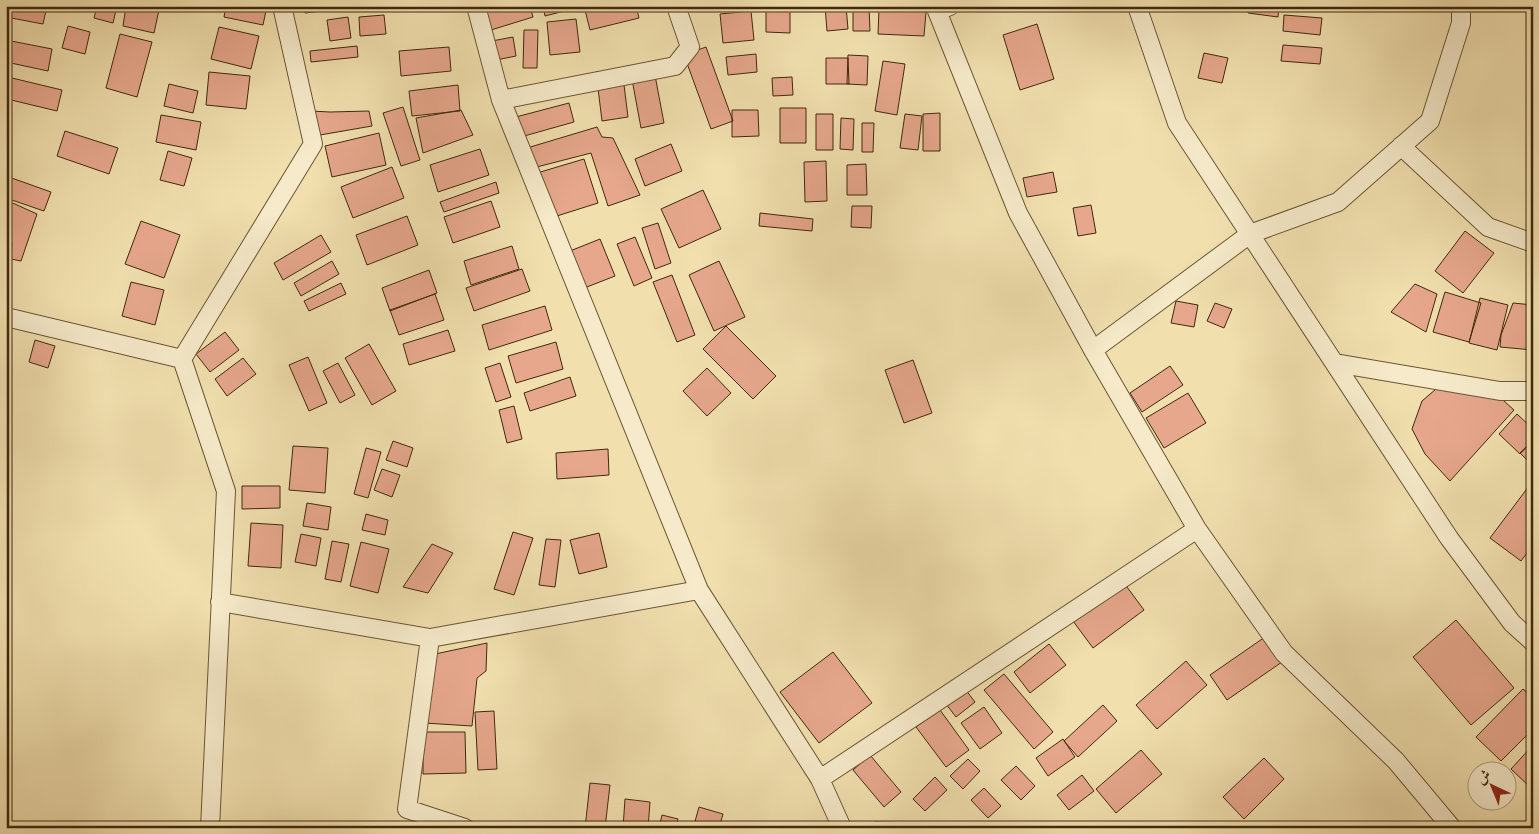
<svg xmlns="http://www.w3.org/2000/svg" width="1539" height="834" font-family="'Gentium Book Plus',Amiri,serif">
  <rect width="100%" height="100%" fill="#f1dfae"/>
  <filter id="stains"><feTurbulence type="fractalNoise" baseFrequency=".004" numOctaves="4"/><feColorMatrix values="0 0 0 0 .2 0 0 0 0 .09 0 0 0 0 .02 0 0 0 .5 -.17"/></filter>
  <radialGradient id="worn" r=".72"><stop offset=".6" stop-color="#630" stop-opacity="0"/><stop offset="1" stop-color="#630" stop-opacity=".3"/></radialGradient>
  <path fill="#e6a78c" stroke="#40290d" d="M6,6H47L43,24L6,17Z
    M62,6H79L78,10Z
    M97,6H117L113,23L94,18Z
    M126,6H140L159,10L154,33L123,26Z
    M226,6H267L263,25L224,17Z
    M304,6H346L347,8L305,13Z
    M357,6H375L358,10Z
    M483,6H530L533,17L491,30Z
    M543,6H571L572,9L545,16Z
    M584,6H636L639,18L590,30Z
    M766,6H790V33L766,32Z
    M825,6H846L848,29L827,31Z
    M853,6H869L870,31H853Z
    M1248,6H1279L1278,17L1248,13Z
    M879,9L926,12L924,36L878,34Z
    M751,11L754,40L723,43L720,14Z
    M384,15L386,34L360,36L359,17Z
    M1284,15L1322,18L1320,35L1283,31Z
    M348,17L351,38L330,41L327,20Z
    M576,19L580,52L550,55L547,22Z
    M1037,24L1054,79L1020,90L1003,35Z
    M68,26L90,32L85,54L62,48Z
    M219,27L259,36L251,69L211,59Z
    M524,30H538L537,68H523Z
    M120,34L152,42L137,97L106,88Z
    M513,37L516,56L496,60L492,41Z
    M6,40L52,49L48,71L6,62Z
    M1283,45L1322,48L1320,64L1281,61Z
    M357,46L358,57L311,62L310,51Z
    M449,47L451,71L401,76L399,51Z
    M706,47L733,121L711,129L684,55Z
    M1204,53L1228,58L1222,83L1198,78Z
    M756,54L757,72L728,75L726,57Z
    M848,55L868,56L867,85L847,84Z
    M826,58H848L849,84H826Z
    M883,61L905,64L897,115L875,111Z
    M622,69L628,117L602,121L596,72Z
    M654,70L664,123L641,128L631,74Z
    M209,72L250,76L246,109L206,105Z
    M792,77L793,95L773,96L772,78Z
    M12,78L62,90L57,111L7,99Z
    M169,84L198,91L193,113L164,106Z
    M458,85L460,111L412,116L409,91Z
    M569,103L574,122L517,138L512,118Z
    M403,107L420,160L401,166L383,113Z
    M780,108H806V143H780Z
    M461,110L473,135L423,153L416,118Z
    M732,110H758L759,136L732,137Z
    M311,111L330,112L369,111L372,126L320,135Z
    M940,113V151H923V114Z
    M816,114H833V150H816Z
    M905,114L922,116L918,150L900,148Z
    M161,115L201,122L196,150L156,142Z
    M841,118L854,119L853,150L840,149Z
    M862,123H874L873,152H862Z
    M597,127L602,137L613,138L640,195L608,206L591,153L525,170L517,151Z
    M65,131L118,148L109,174L57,156Z
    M379,133L386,165L332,177L325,146Z
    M671,144L682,171L645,186L635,159Z
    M480,149L489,175L438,192L430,165Z
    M168,151L192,158L184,186L160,180Z
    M584,159L598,203L541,221L527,176Z
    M826,161L827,201L805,202L804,162Z
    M866,164L867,195H847V165Z
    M392,167L404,198L353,218L341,187Z
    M1053,172L1057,192L1027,197L1023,178Z
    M6,176L51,192L44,211L6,198Z
    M496,182L499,193L444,212L440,202Z
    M703,190L721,229L679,248L661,209Z
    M6,200L37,214L21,261L11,259L12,243L6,240Z
    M491,201L500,227L453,243L444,217Z
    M1091,205L1096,233L1078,236L1073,208Z
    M852,206H872L871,228L851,227Z
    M760,213L813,219L812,231L759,226Z
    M407,216L418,245L367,265L356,235Z
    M141,221L180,235L164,278L125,264Z
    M658,223L671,263L655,269L642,228Z
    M1465,231L1494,253L1463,293L1435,271Z
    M321,235L331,252L283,280L274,263Z
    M635,237L652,278L634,286L617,244Z
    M600,239L615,276L574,292L560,255Z
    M512,246L519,269L471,285L464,261Z
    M332,261L339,274L301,296L294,283Z
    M719,261L745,317L714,331L689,275Z
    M522,269L530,291L474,311L466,288Z
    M429,270L437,293L390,311L382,288Z
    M672,275L695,335L677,342L653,282Z
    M131,282L164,290L155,325L122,316Z
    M341,283L346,294L309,311L304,301Z
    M1415,284L1437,294L1426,332L1391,312Z
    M1445,292L1481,303L1469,342L1433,332Z
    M435,294L444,320L399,335L390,310Z
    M1480,298L1508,305L1497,350L1469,343Z
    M1176,301L1198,305L1194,327L1171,323Z
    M1215,303L1232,309L1224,328L1207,321Z
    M1513,303L1533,305V350L1500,347L1501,335Z
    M545,306L552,330L489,350L482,325Z
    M726,326L776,376L753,399L703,349Z
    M448,330L455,351L409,365L403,344Z
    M225,332L239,350L210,372L196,354Z
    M35,340L55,346L48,368L29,362Z
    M556,342L563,369L516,383L508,356Z
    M369,344L396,391L372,405L345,358Z
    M308,357L327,403L309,411L289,365Z
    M243,358L256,374L227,396L215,379Z
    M913,360L932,413L904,423L885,370Z
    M338,363L355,395L340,403L323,371Z
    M500,363L511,397L496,402L485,368Z
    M1170,366L1183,385L1142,412L1130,393Z
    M707,368L731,393L707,416L683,391Z
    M570,377L576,396L530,411L524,393Z
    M1449,385L1494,392L1514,410L1450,481L1425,454L1412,429L1422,401L1436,389Z
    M1188,393L1206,423L1164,448L1146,418Z
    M514,406L522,439L507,443L499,410Z
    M1517,414L1533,429V440L1520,454L1499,434Z
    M1533,440V466L1520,453Z
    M393,441L413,448L407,467L386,460Z
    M293,446L328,448L325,493L289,490Z
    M366,448L381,452L368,498L354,494Z
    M608,449L609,475L557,479L556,453Z
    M382,469L400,475L392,497L374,490Z
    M242,486H280V508L242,509Z
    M1529,486L1533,489V545L1521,561L1490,538Z
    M307,503L331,507L328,530L303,526Z
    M366,514L388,520L385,535L362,530Z
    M251,523L283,525L281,568L248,566Z
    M513,532L533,538L514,595L494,589Z
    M599,533L607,567L579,574L570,540Z
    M301,534L321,538L316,566L295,562Z
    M546,539L561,540L555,587L539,585Z
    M332,541L349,544L341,582L325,579Z
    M361,542L389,549L378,593L350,586Z
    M432,544L453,553L428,593L403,587Z
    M1124,583L1144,610L1093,648L1073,621Z
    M1456,620L1514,688L1471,725L1413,657Z
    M1265,637L1282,662L1227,700L1210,675Z
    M487,643L486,671L477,678L472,726L424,723L435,654Z
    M1049,644L1066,665L1030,693L1014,672Z
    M833,652L872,703L819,743L780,692Z
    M1186,661L1207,685L1157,729L1136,705Z
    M1004,674L1053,732L1034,749L984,690Z
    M965,689L975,702L956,717L946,704Z
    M1523,689L1533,698V729L1501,761L1476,737Z
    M1103,705L1117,721L1078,757L1064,741Z
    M984,707L1002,733L980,749L961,723Z
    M940,710L969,750L946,767L916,727Z
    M494,711L497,769L478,770L475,712Z
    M423,732H465L466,773L423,774Z
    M1063,739L1075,757L1048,776L1036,758Z
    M1533,745V790L1511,769Z
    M1141,750L1162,774L1116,813L1096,789Z
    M870,755L901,792L884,807L853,770Z
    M1264,758L1284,779L1244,819L1223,797Z
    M968,759L980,771L963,789L950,776Z
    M1016,766L1035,786L1021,800L1001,780Z
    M1082,775L1094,791L1069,810L1057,795Z
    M935,777L947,790L925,811L913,799Z
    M590,783L610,785L605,828H585Z
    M984,788L1001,806L988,818L971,800Z
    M625,799L650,802L648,828H623Z
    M699,807L723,814L719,828H703L694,825Z
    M662,815L678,819L676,828H659Z
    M874,822L925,823V828H874Z
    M821,823V828H793L792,825Z"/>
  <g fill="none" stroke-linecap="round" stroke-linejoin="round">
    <g stroke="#6c5635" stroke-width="20">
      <path id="street" d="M950,6L937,11L1018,213L1093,350L1197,529L1284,653L1396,761L1452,828
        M1137,6L1177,123L1449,538L1512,623L1533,642
        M501,100L675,66L690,47L676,6
        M1401,146L1488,227L1533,243
        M6,317L182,359L226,491L210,828
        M1093,350L1250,234L1338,202L1430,121L1461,23V6
        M182,359L313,144L282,6
        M1335,363L1500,391H1533
        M699,590L820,779L842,828
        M220,602L430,638L699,590L501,100L476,6
        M430,638L407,809L465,828
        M820,779L1197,529"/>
    </g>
    <use href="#street" stroke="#f6eaca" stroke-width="18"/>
  </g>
  <rect width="1539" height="834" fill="none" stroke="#f1dfae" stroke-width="25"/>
  <rect x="8" y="8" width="1524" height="819" fill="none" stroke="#40290d" stroke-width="2.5"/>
  <rect x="12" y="12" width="1514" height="809" fill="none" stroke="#40290d"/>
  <g transform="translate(1492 786) rotate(316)"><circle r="24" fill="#f6eaca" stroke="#ad9d7e"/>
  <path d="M0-4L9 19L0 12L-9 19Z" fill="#8f2418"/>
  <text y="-8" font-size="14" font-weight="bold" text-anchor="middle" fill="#40290d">ش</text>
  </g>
  <rect width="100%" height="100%" filter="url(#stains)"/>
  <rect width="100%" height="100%" fill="url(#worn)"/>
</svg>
